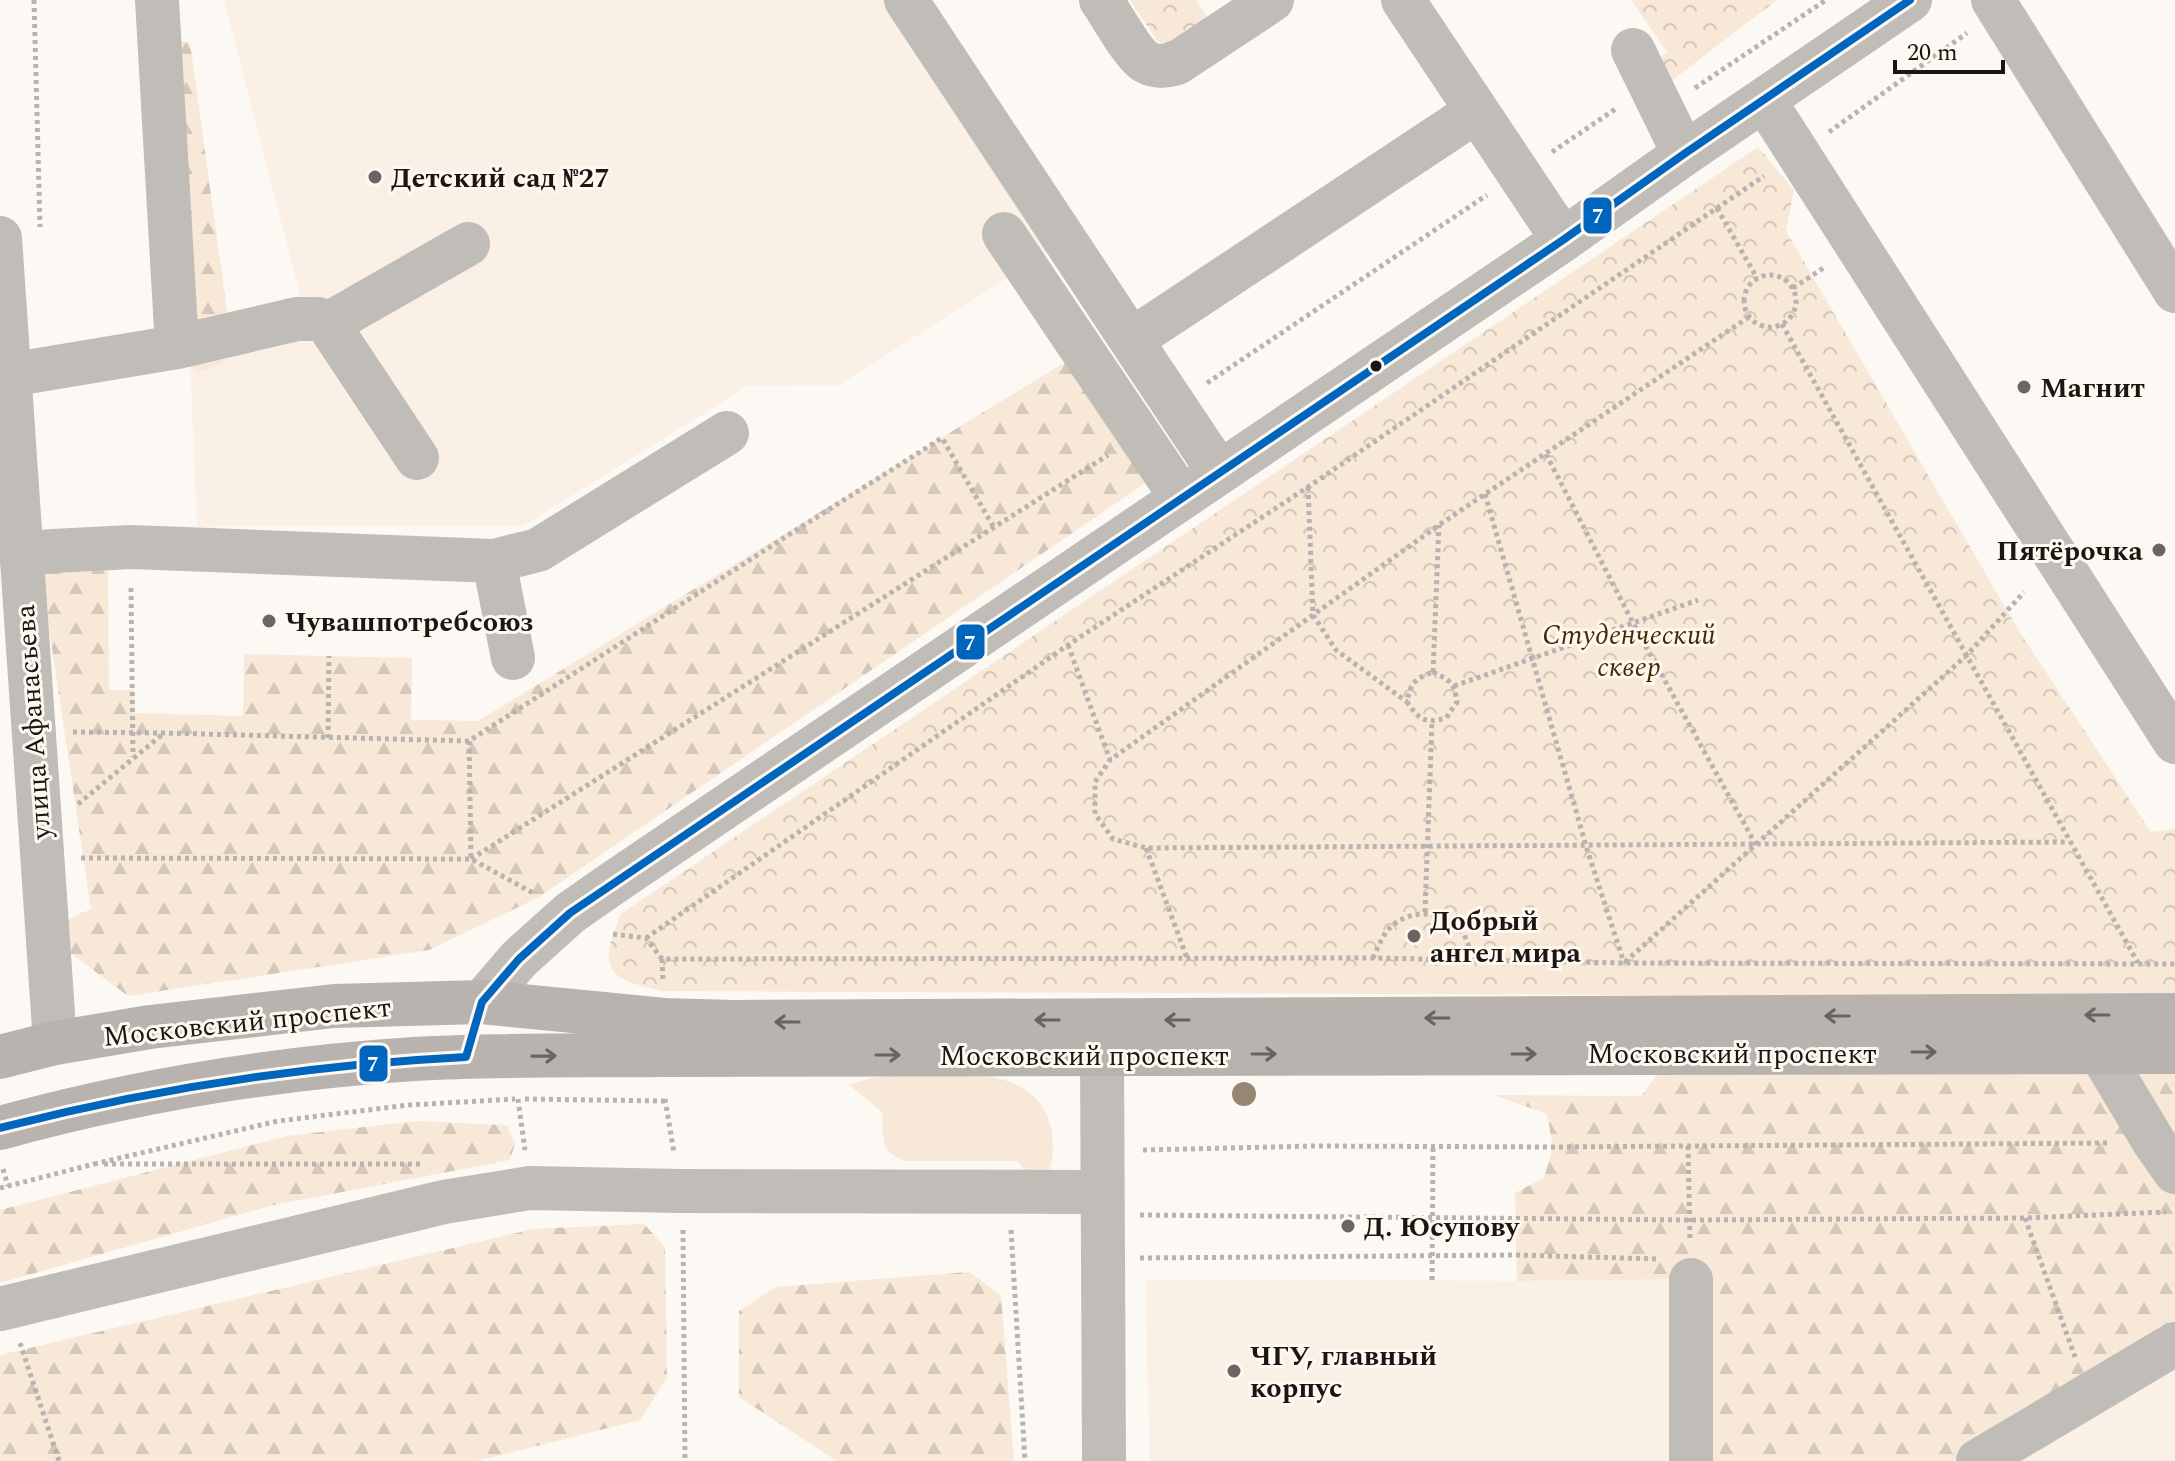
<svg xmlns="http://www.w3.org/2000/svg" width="2175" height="1461" font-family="Spectral,serif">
  <defs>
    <pattern id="forest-firs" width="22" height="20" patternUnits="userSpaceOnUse" patternTransform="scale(2)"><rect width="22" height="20" fill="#f8e8d7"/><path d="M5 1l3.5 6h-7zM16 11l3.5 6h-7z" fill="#d4c6b8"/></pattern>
    <pattern id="park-crowns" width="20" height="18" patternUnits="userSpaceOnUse" patternTransform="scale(2)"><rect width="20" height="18" fill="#f8e8d7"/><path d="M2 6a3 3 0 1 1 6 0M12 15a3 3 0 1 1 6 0" fill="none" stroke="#d4c6b8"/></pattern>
  </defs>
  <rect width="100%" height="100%" fill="#fcf8f4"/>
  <path fill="#fbf0e5" d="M224,0H886L1056,247L839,385L748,386L523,526L197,527L190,359L297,319L299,291Z
    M2175,1257V1461H1150L1145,1280L1517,1281L1677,1279Z"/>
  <path fill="#f8e8d7" d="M902,1074C952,1074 1036,1063 1051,1128C1054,1142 1054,1157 1049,1171L1027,1174L1017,1161H905C878,1151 884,1137 882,1112L849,1085L872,1078Z"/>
  <path fill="url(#forest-firs)" d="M179,40L190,43L228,318L222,364L199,372L186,365Z
    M1100,341L1147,482L539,897L429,950L128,996L69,952L65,921L91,909L39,561L108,557L109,690H134L135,713L243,716L244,654L412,658L411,720L478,721Z
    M1661,1070H2175V1328L1953,1461H1712L1677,1279L1517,1281L1515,1193L1544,1178L1553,1147L1547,1114L1494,1095L1641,1096Z
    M415,1121L507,1125L515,1144L510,1160L274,1205L0,1283V1210L287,1136Z
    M644,1224L665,1247L667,1378L640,1420L477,1461H0V1355L533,1229Z
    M969,1272L1001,1295L1014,1461H837L739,1397V1311L776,1287Z"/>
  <path fill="url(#park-crowns)" d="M1130,0H1196L1210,21L1166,46L1158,42Z
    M1631,0H1777L1666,85L1653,62L1667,52Z
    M1758,147L1794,190L1786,231L2019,631L2151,832L2175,829V997L663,991C607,979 597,970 621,914Z"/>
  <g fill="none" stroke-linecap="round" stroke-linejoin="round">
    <path stroke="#b7b3b0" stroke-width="5" stroke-dasharray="4 4" stroke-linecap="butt" d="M34,0L40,227
      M1695,88L1826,0
      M1829,132L1967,33
      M1552,152L1617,108
      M1717,208L1757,278
      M1744 301a26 26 0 1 1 52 0a26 26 0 1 1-52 0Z
      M1793,288L1825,267
      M1749,317L1439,525L1110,760L1095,782V814L1113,839L1146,848L2069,842
      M1782,324L2138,963
      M1207,383L1487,195
      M1546,454L1633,623L1756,845
      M1308,487L1313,615L1336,650L1407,702
      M1485,494L1586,846L1624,963
      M131,588L133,757
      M1068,645L1110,760
      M1433,672C1451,681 1454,682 1457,702L1446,718C1424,724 1420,720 1407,702C1410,684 1415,678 1433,672Z
      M1433,672L1439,525
      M1454,686L1698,600
      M73,732L164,733L469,741L790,534L942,438L993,526
      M328,738L329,656
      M469,741L471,858
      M78,804L163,734
      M1146,848L1187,958
      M81,858L471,859L535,894
      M471,859L1108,455
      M1425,912L1432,722
      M613,934L646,938L662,959L1373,958L1624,963L2175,964
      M646,938L1068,645L1308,487L1764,176
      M1373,958C1379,945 1384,930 1397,922C1419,908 1449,913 1464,935C1468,942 1470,952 1473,959
      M662,959L663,982
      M1625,962L1967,655L2024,592
      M518,1099L525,1150
      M525,1099L665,1101
      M665,1099L674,1153
      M1688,1146L1690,1241
      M1143,1150L1314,1146L1553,1147L2109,1143
      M94,1164L278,1121L409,1105L515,1099
      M104,1164H422
      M3,1169L8,1186
      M0,1188L94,1164
      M1140,1215L1690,1220L2025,1218L2166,1212
      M2025,1218L2075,1357
      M683,1230L685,1461
      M1011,1230L1025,1461
      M1140,1258L1516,1255L1658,1259
      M1432,1280L1433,1146
      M20,1343L59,1461"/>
    <path stroke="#c0bcb8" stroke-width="44" d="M157,0L177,347
      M906,0L1131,340
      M1101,0C1111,14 1133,55 1146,62C1157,68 1166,66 1177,63L1272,0
      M1403,0L1563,240
      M1993,0L2175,291
      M1633,50L1684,154
      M1764,100L2175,742
      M1004,234L1181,497
      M0,238L55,1043
      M328,324L468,244
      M9,375L177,347L297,319H318L328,324L417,458
      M1219,472L1131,340L1477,111
      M21,554L53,551L131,547L494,561L538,550L727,433
      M494,561L513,658
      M482,1002L519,959L570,913L610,885L1563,240L1684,154L1910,0
      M2100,1052L2154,1142L2175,1172
      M1102,1055L1104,1461
      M1691,1280V1461
      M0,1309L444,1202L530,1188L680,1191L1101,1192
      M1978,1461L2175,1344"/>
    <path stroke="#b8b3ae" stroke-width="44" d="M0,1057L55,1043L150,1027L334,1006L482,1002L664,1020L733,1022L2175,1015
      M0,1128C135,1091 274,1068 414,1059C497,1054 581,1056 664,1055L2175,1052"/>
    <g stroke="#fff8f1" stroke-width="14">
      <path id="bus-1" d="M0,1128C155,1088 306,1065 466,1057L482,1002L519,959L570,913L1563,240L1684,154L1910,0"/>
    </g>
    <use href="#bus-1" stroke="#0065bd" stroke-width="8"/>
  </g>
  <circle fill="#978670" cx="1244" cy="1094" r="12"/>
  <defs><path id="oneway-shaft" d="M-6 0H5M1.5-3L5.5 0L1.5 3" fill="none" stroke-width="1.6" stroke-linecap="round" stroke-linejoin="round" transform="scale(2)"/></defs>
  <g stroke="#6a6460">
    <use href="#oneway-shaft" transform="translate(2097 1015) rotate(180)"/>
    <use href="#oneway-shaft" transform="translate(1837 1016) rotate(180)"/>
    <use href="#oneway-shaft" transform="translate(1437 1018) rotate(180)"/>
    <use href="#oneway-shaft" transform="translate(1047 1020) rotate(180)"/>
    <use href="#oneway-shaft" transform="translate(1177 1020) rotate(180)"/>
    <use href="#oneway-shaft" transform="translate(787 1022) rotate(180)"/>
    <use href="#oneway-shaft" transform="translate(1924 1052)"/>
    <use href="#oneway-shaft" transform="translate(1264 1054)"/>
    <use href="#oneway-shaft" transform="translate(1524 1054)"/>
    <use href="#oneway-shaft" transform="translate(888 1055)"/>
    <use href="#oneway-shaft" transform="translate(544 1056) rotate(-1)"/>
  </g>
  <g fill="#6a6562" stroke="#fff8f1" stroke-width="3">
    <circle cx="375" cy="177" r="8"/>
    <circle cx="2024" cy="387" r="8"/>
    <circle cx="2159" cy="550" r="8"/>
    <circle cx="269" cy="621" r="8"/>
    <circle cx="1414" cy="936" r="8"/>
    <circle cx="1348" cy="1226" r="8"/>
    <circle cx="1234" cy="1371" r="8"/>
  </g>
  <circle fill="#1b1613" stroke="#fff8f1" stroke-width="3" cx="1376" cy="366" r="7"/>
  <g text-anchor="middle" stroke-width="6" stroke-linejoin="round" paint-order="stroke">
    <g font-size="28" font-weight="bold" fill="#1b1613" stroke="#fff8f1" text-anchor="start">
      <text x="391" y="187">Детский сад №27</text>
      <text x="2040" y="397">Магнит</text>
      <text x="2143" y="560" text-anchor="end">Пятёрочка</text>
      <text x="285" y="631">Чувашпотребсоюз</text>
      <text x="1430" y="930">Добрый<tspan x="1430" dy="32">ангел мира</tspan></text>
      <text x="1364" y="1236">Д. Юсупову</text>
      <text x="1250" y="1365">ЧГУ, главный<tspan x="1250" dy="32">корпус</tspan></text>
    </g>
    <g font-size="28" font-style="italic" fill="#452804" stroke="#fff8f1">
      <text x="1629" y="644">Студенческий<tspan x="1629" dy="32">сквер</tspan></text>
    </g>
    <g font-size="28" fill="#1b1613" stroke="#fff8f1">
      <text transform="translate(32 722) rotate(-94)" y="10">улица Афанасьева</text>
      <text transform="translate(247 1021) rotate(-6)" y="10">Московский проспект</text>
      <text x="1732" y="1063">Московский проспект</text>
      <text x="1084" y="1065">Московский проспект</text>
    </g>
  </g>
  <g stroke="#fff8f1" stroke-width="3">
    <rect x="1582" y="196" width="31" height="39" rx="8" fill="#0065bd"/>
    <rect x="955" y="623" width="31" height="38" rx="8" fill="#0065bd"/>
    <rect x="358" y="1044" width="31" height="39" rx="8" fill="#0065bd"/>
  </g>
  <g font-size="22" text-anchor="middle" font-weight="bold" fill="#fff">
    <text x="1598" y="223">7</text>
    <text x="970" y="650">7</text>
    <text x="373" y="1071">7</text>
  </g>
  <path d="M1895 60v12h108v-12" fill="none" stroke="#1b1613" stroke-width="4"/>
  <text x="1907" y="60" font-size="24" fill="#1b1613" stroke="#fff8f1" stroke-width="6" paint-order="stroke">20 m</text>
</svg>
